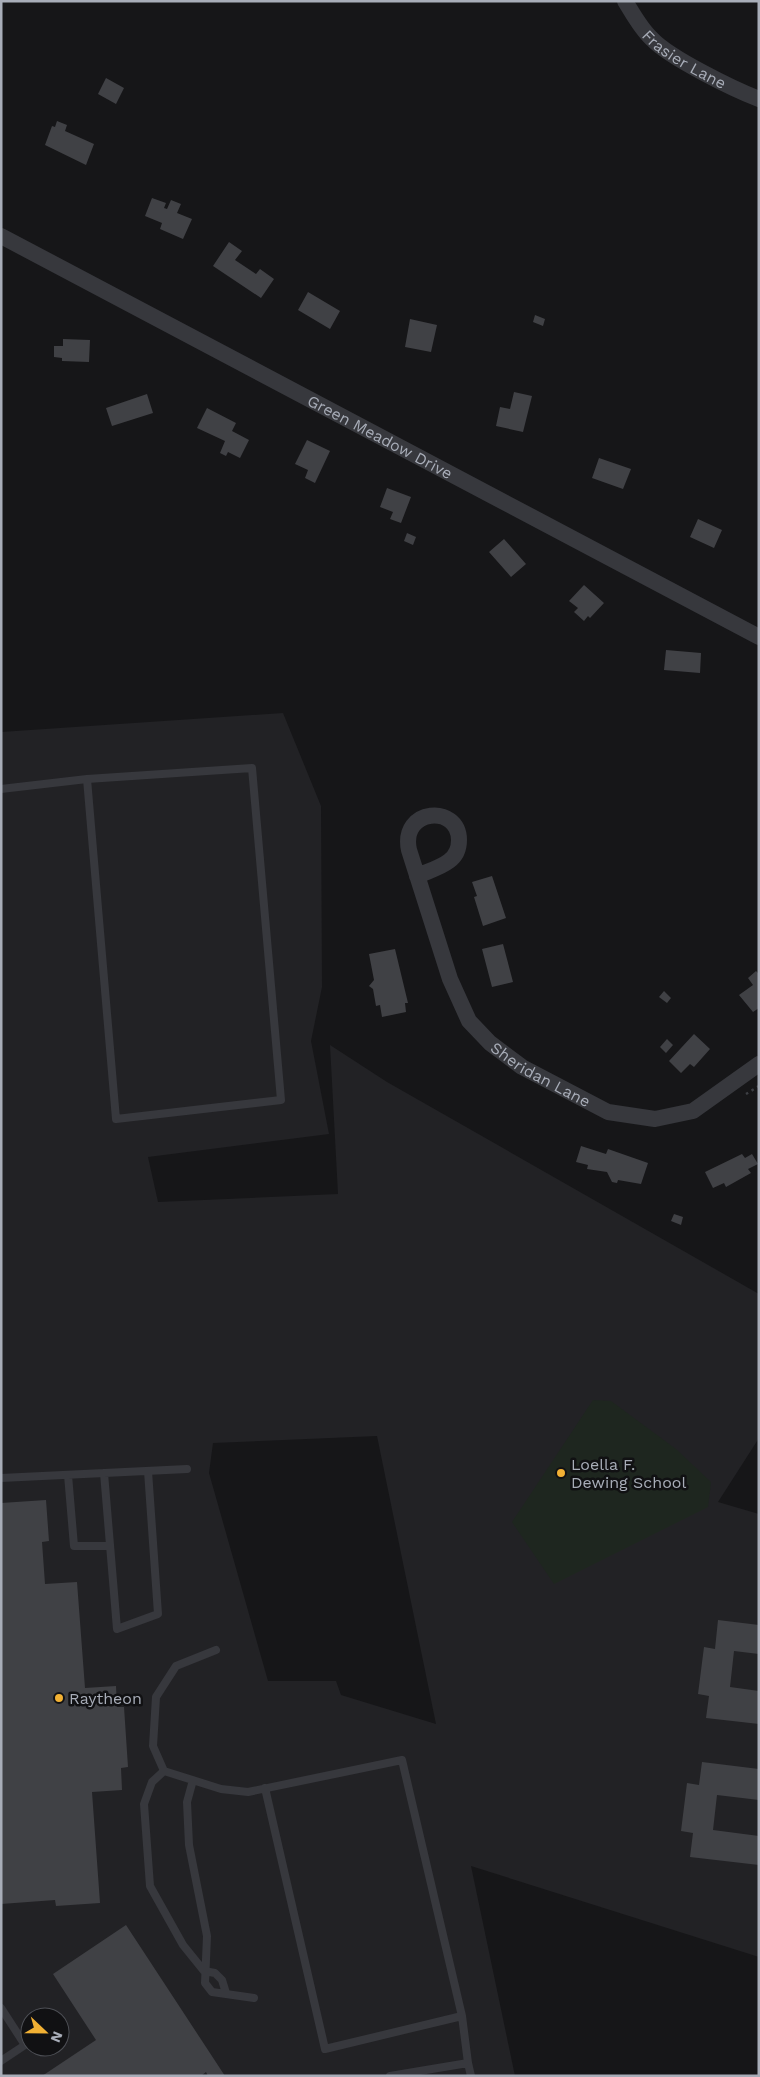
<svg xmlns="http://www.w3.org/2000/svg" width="760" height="2077" font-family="'Work Sans',sans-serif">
  <rect width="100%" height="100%" fill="#161618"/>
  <path fill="#222225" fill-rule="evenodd" d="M283,713L321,806L322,987L311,1041L329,1134L148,1157L158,1202L338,1194L330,1045L387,1082L759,1294V1438L718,1502L759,1514V1957L471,1866L515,2076H1V732ZM377,1436L436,1724L341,1695L336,1681H268L209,1473L213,1443ZM30,2017H60V2047H30Z"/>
  <path fill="#1e261f" d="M593,1400L611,1401L676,1449L711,1482L708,1507L554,1584L512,1522Z"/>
  <path fill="#404145" d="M106,78L124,88L116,104L98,94Z
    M57,121L67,125L65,131L94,144L86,165L45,145L52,126L55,127Z
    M152,198L166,203L164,208L167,209L171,200L181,204L177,213L192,219L183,239L160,229L162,223L145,216Z
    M229,242L242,251L235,260L256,274L260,269L274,279L261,298L213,266Z
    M308,292L340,311L330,329L298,310Z
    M535,315L545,319L543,326L533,322Z
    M410,319L437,325L431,352L405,347Z
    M63,339L90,340L89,362L62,361V358L54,357V346H63Z
    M514,392L532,396L523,432L496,426L500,407L510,409Z
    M147,394L153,413L112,426L106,408Z
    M207,408L236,423L232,431L249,440L240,458L228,452L226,456L220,453L225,441L197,428Z
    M307,440L330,451L315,483L305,478L308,470L295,464Z
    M599,458L631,469L623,489L592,478Z
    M387,488L411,497L401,523L390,519L393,512L380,507Z
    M698,519L722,530L714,548L690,537Z
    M407,533L416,537L413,545L404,541Z
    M504,539L526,564L511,577L489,552Z
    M584,585L604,603L590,618L588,616L584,621L574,612L578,608L569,601Z
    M666,650L701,653L700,673L664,670Z
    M492,876L506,918L483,926L474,897L477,896L472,882Z
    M503,944L513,982L492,987L482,949Z
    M395,949L408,1003H405L406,1012L382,1017L380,1005L376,1006L373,989L369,986L374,980L369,954Z
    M756,971L759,974V1008L753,1012L739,995L753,985L748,978Z
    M664,991L671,998L667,1003L659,997Z
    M694,1034L710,1049L694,1067L690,1064L681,1073L669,1061Z
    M667,1039L673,1045L666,1053L660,1047Z
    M581,1146L606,1154L608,1149L648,1163L641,1184L618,1180L617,1183L612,1182L607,1172L587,1169L588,1165L576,1162Z
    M742,1154L745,1158L752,1154L758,1164L748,1169L751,1173L726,1187L724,1183L713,1188L705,1172Z
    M674,1214L683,1217L681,1225L671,1221Z
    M46,1500L49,1541L42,1542L45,1584L77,1582L85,1688L116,1686L117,1707H124L128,1767L121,1768L122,1790L92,1792L100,1903L56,1906L55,1900L1,1904V1503Z
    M718,1620L759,1625V1654L734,1651L730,1687L759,1691V1724L706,1718L709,1696L698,1694L704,1647L715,1649Z
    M702,1762L759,1769V1800L717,1795L713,1830L759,1836V1865L690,1857L693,1833L681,1831L687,1783L699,1785Z
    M126,1925L225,2076H208L206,2072L201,2076H42L96,2040L53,1974Z"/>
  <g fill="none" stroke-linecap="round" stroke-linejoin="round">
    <path stroke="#3d3f44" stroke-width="2.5" stroke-dasharray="2.5 4" stroke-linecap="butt" d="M746,1094L759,1086"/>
    <path stroke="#37383d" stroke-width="8" d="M252,768L281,1100L116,1119L87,779Z
      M1,789L87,779
      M104,1473L117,1629L158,1614L148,1471
      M68,1475L74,1546H110
      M1,1478L187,1469
      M216,1650L176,1666L156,1697L153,1746L164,1771L221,1789L248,1792L402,1760L462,2016L468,2063
      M164,1771L152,1782L144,1804L150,1886L183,1945L204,1971L215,1973L222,1980L226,1993
      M193,1780L187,1802L189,1845L207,1936L205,1983L212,1992L254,1998
      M265,1788L325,2049L462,2016
      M1,2008L25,2045L1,2061
      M390,2076L468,2063L471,2076"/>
    <g stroke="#37383d" stroke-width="16">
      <path id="s1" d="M625,1C633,14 641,29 652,39C670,58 733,89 759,99"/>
      <path id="s2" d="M1,236L759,637"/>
      <path id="s3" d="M417,876C428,871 440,868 449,861C456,856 459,848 459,840C459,804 400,808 409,850L450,979L469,1021L490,1043L522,1067L608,1112L655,1119L693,1111L759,1064"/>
    </g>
  </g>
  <g fill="#f2b134" stroke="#111113" stroke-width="2">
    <circle cx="561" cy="1473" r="5"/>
    <circle cx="59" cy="1698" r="5"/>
  </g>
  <g text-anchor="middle" stroke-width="5" stroke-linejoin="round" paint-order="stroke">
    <g font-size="16" fill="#a8adb8" stroke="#111113">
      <text dy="6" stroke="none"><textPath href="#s1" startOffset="85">Frasier Lane</textPath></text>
      <text dy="6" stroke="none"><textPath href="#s2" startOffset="429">Green Meadow Drive</textPath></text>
      <text dy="6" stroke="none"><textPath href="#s3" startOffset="420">Sheridan Lane</textPath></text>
    </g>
    <g font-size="16" fill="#a8adb8" stroke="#111113" text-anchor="start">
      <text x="571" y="1470">Loella F.<tspan x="571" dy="18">Dewing School</tspan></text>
      <text x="69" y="1704">Raytheon</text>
    </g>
  </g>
  <rect width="760" height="2077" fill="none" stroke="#a8adb8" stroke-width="5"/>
  <g transform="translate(45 2032) rotate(112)"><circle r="24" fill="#111113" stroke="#4d4f55"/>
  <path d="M0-4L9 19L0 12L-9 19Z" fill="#f2b134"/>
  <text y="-8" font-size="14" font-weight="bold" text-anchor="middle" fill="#a8adb8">N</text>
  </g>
</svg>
